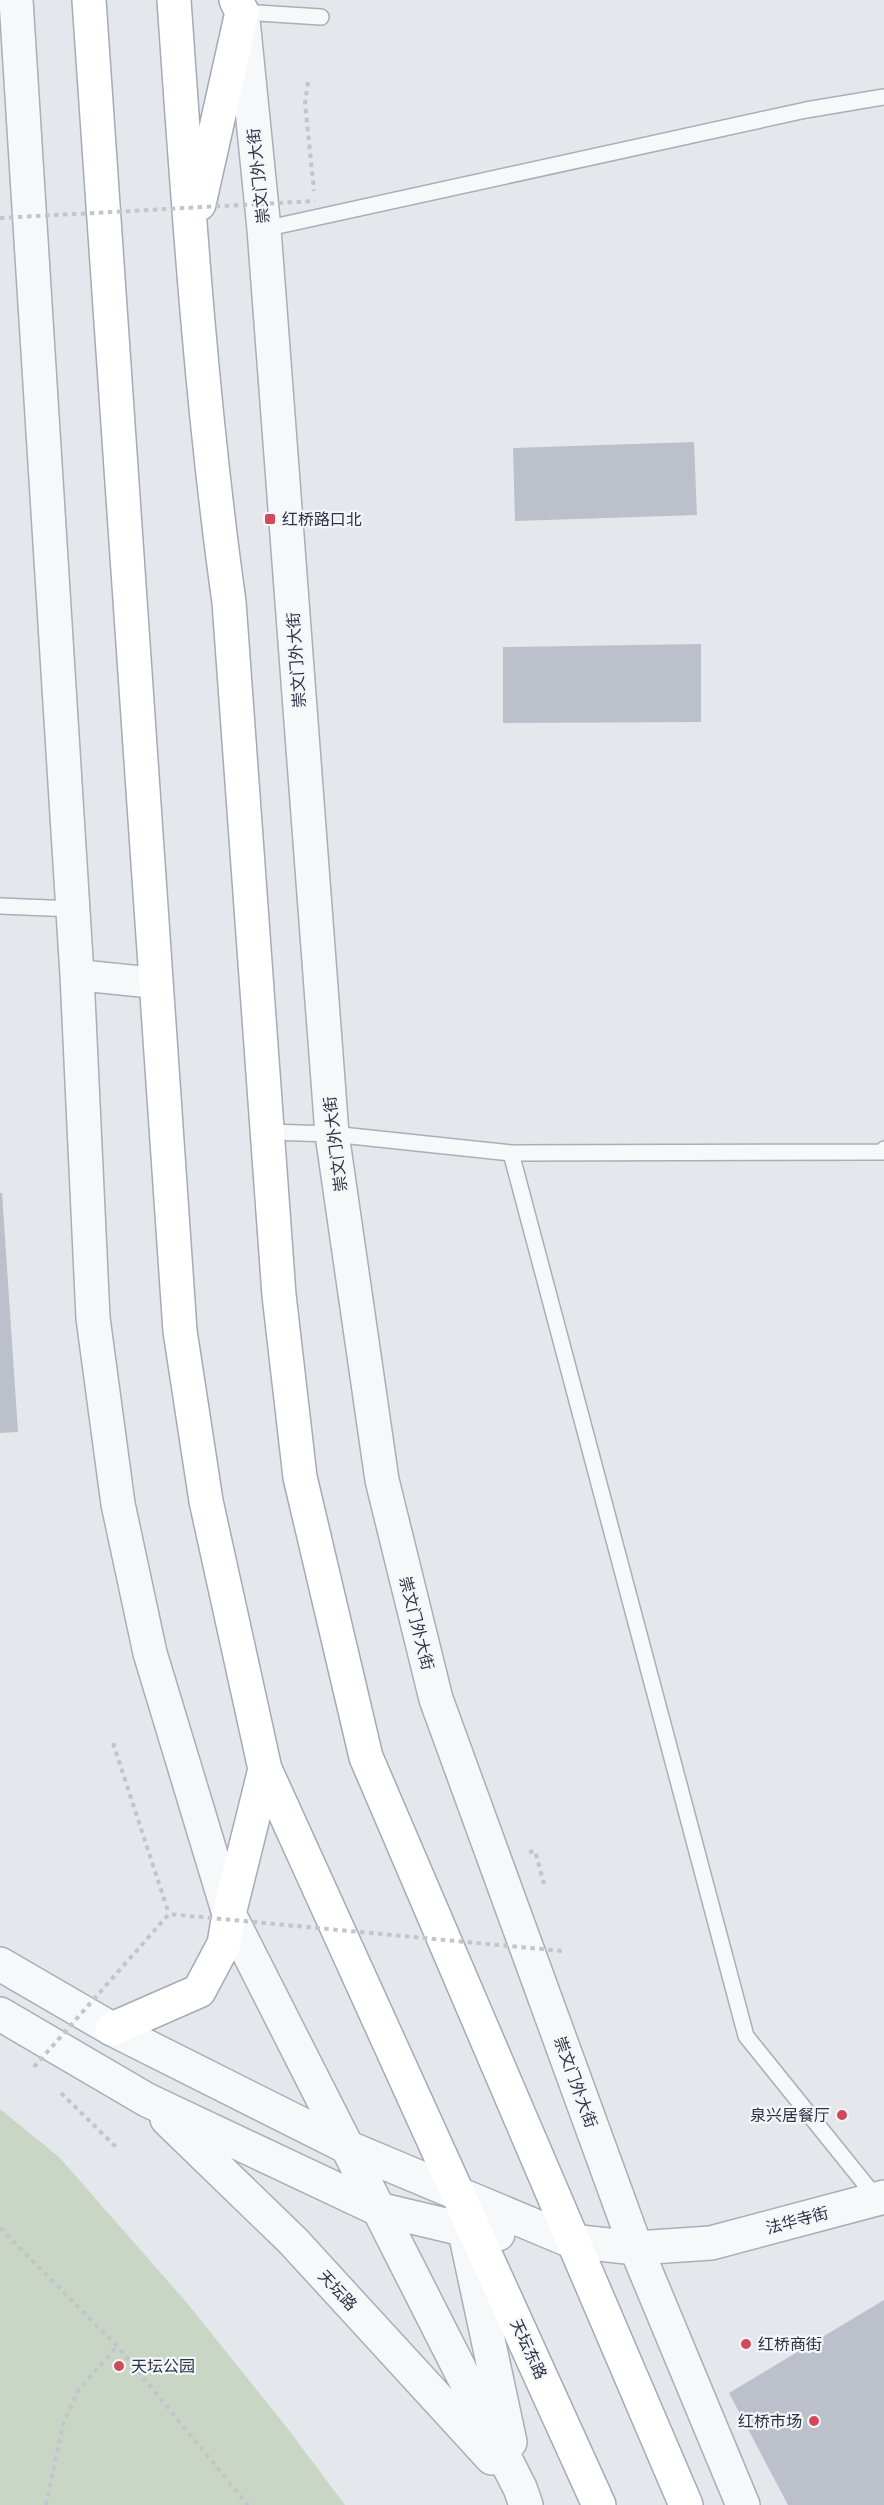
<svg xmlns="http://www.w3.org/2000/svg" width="884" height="2505" font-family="'DM Sans','Noto Sans SC',sans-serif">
  <rect width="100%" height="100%" fill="#e4e7ec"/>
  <path fill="#c9d6c5" d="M0,2109L59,2157L187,2303L288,2429L345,2505H0Z"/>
  <path fill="#bbc0ca" d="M694,442L697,515L515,521L513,448Z
    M701,644V722L503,723V647Z
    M0,1193H2L18,1432L0,1433Z
    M884,2300V2505H788L729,2393Z"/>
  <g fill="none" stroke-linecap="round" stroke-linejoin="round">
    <g stroke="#a9aeb7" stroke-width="18">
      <path id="service" d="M242,12L321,17
        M264,229L806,110L884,97
        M0,906L73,909
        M268,1132L332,1134L511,1153L746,2036L878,2200
        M511,1153L884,1152V1149"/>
    </g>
    <g stroke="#a9aeb7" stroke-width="33">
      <path id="minor" d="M77,975L156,983"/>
    </g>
    <g stroke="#a9aeb7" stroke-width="36">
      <path id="tertiary" d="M16,0L77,975L93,1318L118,1504L150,1653L229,1914L520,2488L526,2505
        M243,20L264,229L332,1134L382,1480L436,1699L636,2248L743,2505
        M0,1964L112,2029L347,2147L571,2241L636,2248L711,2243L884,2197
        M0,2014L147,2100L378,2209L475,2232L498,2234
        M167,2119L293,2241L492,2458
        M463,2223L510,2442"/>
    </g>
    <g stroke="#a3abb8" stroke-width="36">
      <path id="primary" d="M89,0L180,1331L206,1501L265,1769L599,2505
        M174,0C188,201 201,403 229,602L279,1295L300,1477L366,1757L686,2505
        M199,204L242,12L236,0
        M112,2029L199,1991L224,1944L229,1914L265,1769"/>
    </g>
    <path stroke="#c2c5cb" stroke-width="4" stroke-dasharray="4.5 4.5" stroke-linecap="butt" d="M308,82L305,103L314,191
      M113,1743L169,1914
      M529,1852L535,1851L544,1884
      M61,2093L116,2147
      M0,2228L117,2346L248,2505
      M46,2505L63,2424L78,2391L117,2346"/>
    <use href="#service" stroke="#f7f8fa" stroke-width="15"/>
    <use href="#minor" stroke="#f7f8fa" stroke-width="30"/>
    <use href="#tertiary" stroke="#f7f8fa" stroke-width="33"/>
    <use href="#primary" stroke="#fff" stroke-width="33"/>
    <path stroke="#c2c5cb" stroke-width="4" stroke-dasharray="4.5 4.5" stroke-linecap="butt" d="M0,218L315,201
      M34,2067L169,1914L562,1951"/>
  </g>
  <g fill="#d1495b" stroke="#f4f6f9" stroke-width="2">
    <rect x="264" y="513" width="12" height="12" rx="3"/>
    <circle cx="842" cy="2115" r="6"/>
    <circle cx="746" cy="2344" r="6"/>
    <circle cx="119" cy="2366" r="6"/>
    <circle cx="814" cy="2421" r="6"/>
  </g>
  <g text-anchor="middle" stroke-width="4.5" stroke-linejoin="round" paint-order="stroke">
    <g font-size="16" fill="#2b3445" stroke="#f4f6f9">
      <text transform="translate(258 176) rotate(-96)" y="6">崇文门外大街</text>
      <text transform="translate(296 660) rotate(-94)" y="6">崇文门外大街</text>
      <text transform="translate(335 1144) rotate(-97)" y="6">崇文门外大街</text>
      <text transform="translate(417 1623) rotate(76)" y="6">崇文门外大街</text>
      <text transform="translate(576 2082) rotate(70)" y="6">崇文门外大街</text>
      <text transform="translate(797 2220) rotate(-15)" y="6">法华寺街</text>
      <text transform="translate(338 2290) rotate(47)" y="6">天坛路</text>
      <text transform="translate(529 2349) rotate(65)" y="6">天坛东路</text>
    </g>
    <g font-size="16" fill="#2b3445" stroke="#f4f6f9" text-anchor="start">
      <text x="282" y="525">红桥路口北</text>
      <text x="830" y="2121" text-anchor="end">泉兴居餐厅</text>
      <text x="758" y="2350">红桥商街</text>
      <text x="131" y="2372">天坛公园</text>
      <text x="802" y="2427" text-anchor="end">红桥市场</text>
    </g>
  </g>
</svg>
